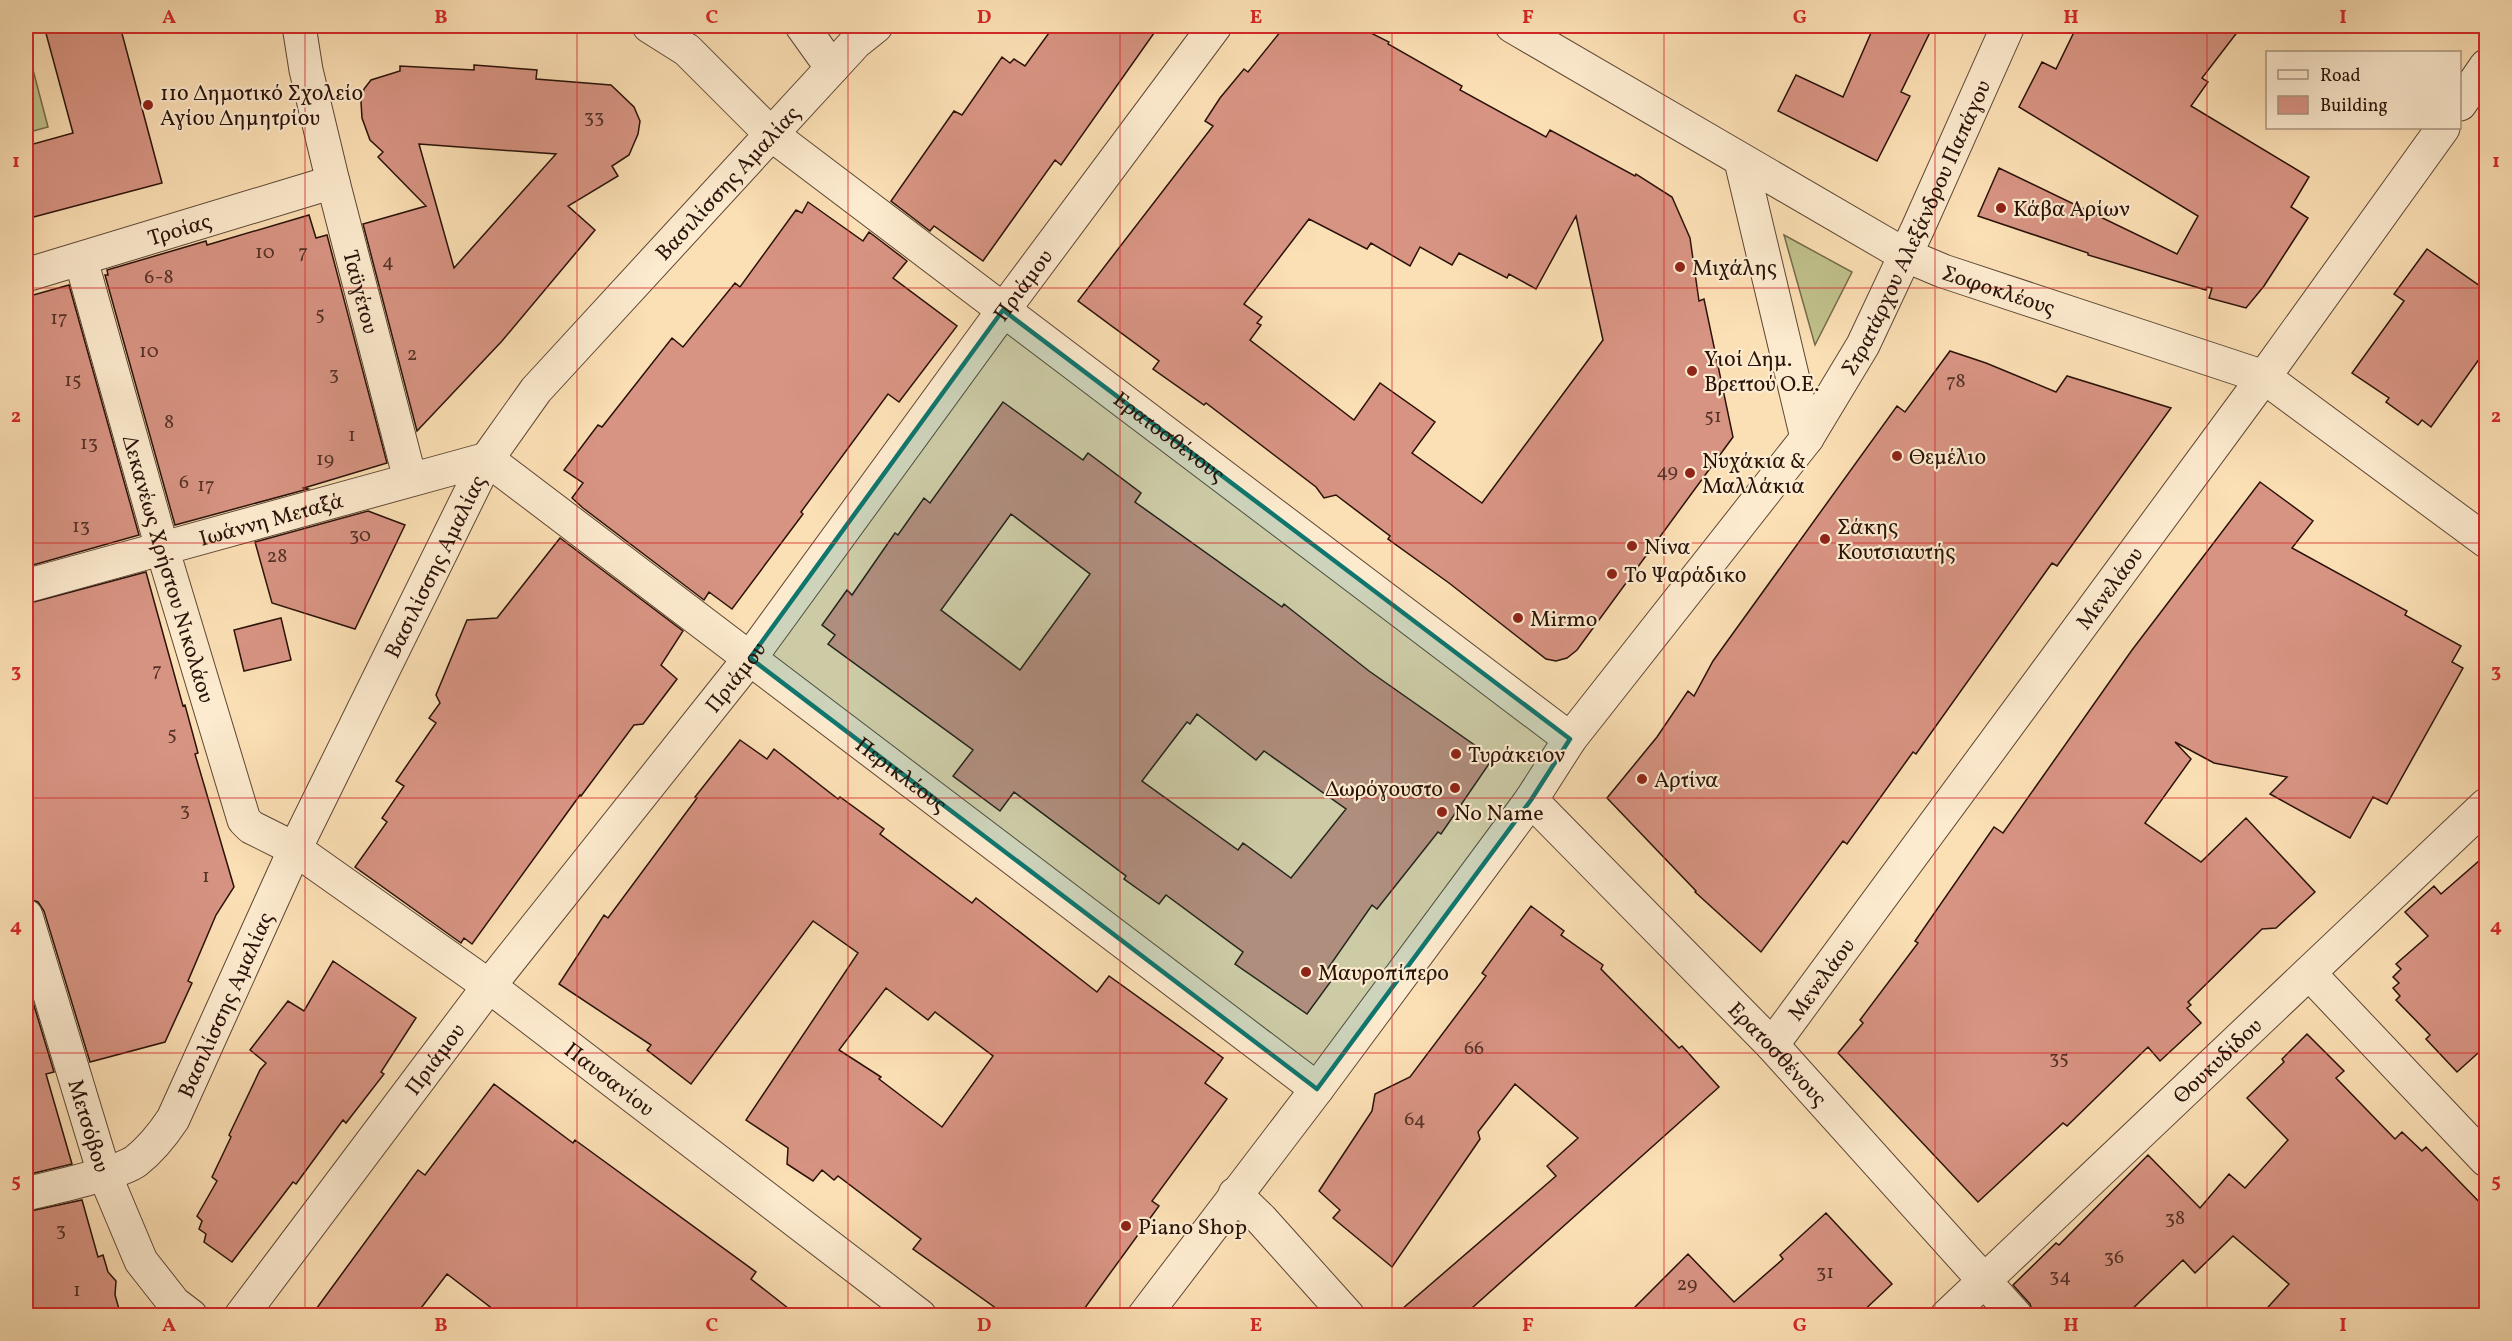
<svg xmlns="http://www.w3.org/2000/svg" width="2512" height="1341" font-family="Vollkorn,serif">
  <rect width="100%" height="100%" fill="#fce0b5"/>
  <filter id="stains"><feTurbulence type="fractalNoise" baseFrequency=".00333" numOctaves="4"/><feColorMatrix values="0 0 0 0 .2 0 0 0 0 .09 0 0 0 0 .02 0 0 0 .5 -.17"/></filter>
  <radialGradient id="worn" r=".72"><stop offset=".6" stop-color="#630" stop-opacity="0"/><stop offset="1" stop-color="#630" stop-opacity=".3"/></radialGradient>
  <path fill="#c1c28c" stroke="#766a4a" stroke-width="1.5" d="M26,43L48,127L26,133Z
    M1784,235L1852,272L1815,345Z"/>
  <path fill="#d89483" stroke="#2a1209" stroke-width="1.5" fill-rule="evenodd" d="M44,26H120L162,183L26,219V146L73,133Z
    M1054,26H1159L1061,165L1055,160L983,261L934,226L930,231L891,201L954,111L962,115L1002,57L1010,63L1014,59L1025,66Z
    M1285,26H1357L1389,42L1388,44L1462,86L1460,90L1546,137L1550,130L1635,176L1636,174L1672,197L1690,238L1699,301L1704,299L1733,437L1577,650L1567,658L1556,661L1546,659L1449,583L1388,539L1390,536L1336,495L1324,498L1316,487L1206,403L1204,405L1153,369L1159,361L1078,301L1213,126L1205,121L1220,98L1244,69L1248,72ZM1576,216L1603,340L1482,503L1412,453L1435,422L1380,383L1354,420L1250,340L1261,325L1257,323L1262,317L1244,304L1309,219L1367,249L1371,243L1410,266L1420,247L1452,265L1459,253L1507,278L1509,274L1536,289Z
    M1874,26H1933L1901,92L1910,96L1877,161L1778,111L1796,75L1843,97Z
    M2077,26H2242L2202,78L2208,82L2191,106L2309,177L2291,207L2308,218L2264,286L2246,308L2209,298L2212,288L2207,287L2206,290L2088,255V253L1978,216L1999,168L2177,254L2198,216L2019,107L2042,62L2056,69Z
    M474,65L537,70L536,79L611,85L634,107L640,121L638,134L629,155L612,166L618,176L568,206L595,230L502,341L417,431L363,224L426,206L378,157L383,152L370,140L362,118L361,102L364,89L371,80L400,71V66L474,70ZM419,144L556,154L454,268Z
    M808,202L863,241L869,232L907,261L893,278L957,326L899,402L888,394L801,512L803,514L732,609L709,592L704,600L583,508L572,498L583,483L564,470L598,425L602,427L672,338L683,347L735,283L740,287L796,210L802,213Z
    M309,215L316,238L327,235L387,463L304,488L308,489L175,525L105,275H108L107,270L206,241L207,245Z
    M2427,249L2487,291V348L2431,427L2422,420L2418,425L2386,402L2389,398L2352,373L2404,301L2394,294Z
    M69,285L139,535L26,567V297Z
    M1950,351L1986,363L2056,392L2067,376L2171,408L2057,566L2052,563L1916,754L1913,752L1847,844L1843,841L1761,952L1695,892L1696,891L1607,798L1657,737L1688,691L1694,696L1713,661L1897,406L1905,412Z
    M1003,402L1083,460L1088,453L1141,493L1135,502L1282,607L1284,604L1369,671L1493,758L1441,834L1438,832L1377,909L1372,905L1326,971L1334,977L1307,1014L1235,964L1243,952L1166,895L1159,904L1124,879L1126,876L1014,792L1000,811L953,776L973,750L828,644L835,635L822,625L847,590L852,595L895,533L898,535L924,498L930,503ZM1011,514L1090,574L1020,670L941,610ZM1197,714L1256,760L1264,751L1346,809L1291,878L1243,843L1238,850L1142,781L1187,722L1190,724Z
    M2260,482L2313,521L2292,548L2407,611L2405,615L2461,646L2452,662L2463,668L2387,804L2373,797L2350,838L2270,794L2287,777L2214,763L2175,742L2191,759L2145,823L2201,862L2246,818L2315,892L2276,928L2262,929L2188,1002L2191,1005L2187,1008L2201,1023L2160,1061L2148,1047L2067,1126L2063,1123L1978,1202L1838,1053L1863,1023L1860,1020L1918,943L1915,941L1994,827L2003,833L2132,650Z
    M368,511L405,525L355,629L272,603L255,542Z
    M560,538L683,631L661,665L677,679L643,724L634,725L581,796L580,795L472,944L464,938L461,943L355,867L387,822L382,818L404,786L396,781L436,723L429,718L440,703L436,695L467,620L497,618Z
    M146,572L183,706L185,705L198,753L195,754L234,887L216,915L188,981L192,983L165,1042L90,1062L44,911L38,902L26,898V604Z
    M281,618L291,660L244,671L234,630Z
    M740,740L767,759L774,749L838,799L840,797L884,829L880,834L972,903L976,898L1097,992L1109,976L1223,1058L1205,1083L1227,1099L1152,1201L1159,1206L1079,1316H1007L913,1249L921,1239L838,1176L834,1180L822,1170L813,1181L787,1164L788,1148L746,1120L858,953L813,921L691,1084L647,1050L651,1045L559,984L604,915L608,918L697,798L695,797ZM886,988L928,1020L935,1012L993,1056L942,1127L879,1079L881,1077L839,1050Z
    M2487,854V1045L2457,1072L2426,1039L2430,1035L2396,1000L2400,996L2393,988L2399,983L2393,977L2401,969L2396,964L2428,936L2405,912L2434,886L2441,894Z
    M1531,906L1564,931L1561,935L1603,965L1601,969L1679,1048L1682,1046L1719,1087L1463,1316H1394L1556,1176L1547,1166L1578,1138L1515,1084L1478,1132L1480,1139L1392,1267L1333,1218L1340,1210L1319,1191L1372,1111L1375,1094L1410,1077L1486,976L1482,973Z
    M333,961L416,1018L381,1072L384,1074L346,1123L343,1120L296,1184L293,1182L232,1262L204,1242L206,1234L199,1229L202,1221L197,1216L217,1181L212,1177L231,1137L229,1135L260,1070L266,1063L250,1050L288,1001L304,1011Z
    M26,979L54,1072L46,1074L72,1164L26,1175Z
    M2307,1034L2344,1071L2336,1078L2395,1139L2402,1132L2422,1151L2426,1147L2487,1210V1316H2260L2289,1284L2233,1236L2195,1273L2183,1260L2125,1316H2034L2030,1304L2013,1285L2056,1243L2059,1245L2148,1155L2200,1208L2229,1174L2245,1188L2288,1140L2247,1098L2284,1062L2282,1059Z
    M494,1084L573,1143L575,1140L756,1272L751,1279L798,1316H502L447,1274L415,1316H311L418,1170L425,1175Z
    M82,1200L98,1257L103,1255L108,1272L116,1281L115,1295L121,1316H26V1212Z
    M1826,1213L1892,1284L1858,1316H1626L1688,1254L1734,1302L1783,1259L1780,1255Z"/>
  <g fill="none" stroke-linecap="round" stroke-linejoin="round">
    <g stroke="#5e4634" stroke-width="35">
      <g id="minor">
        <path id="s1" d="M299,26L306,70L333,182L410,479"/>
        <path id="s2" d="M649,26L687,50L771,134L1570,739"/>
        <path d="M802,26L832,68"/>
        <path id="s3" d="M1512,26L1905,255L1943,271L2264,377L2486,541"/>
        <path d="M2460,104L2486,66"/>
        <path d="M1741,161L1807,438"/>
        <path id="s4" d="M81,260L162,548L244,820L251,827L295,849L489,986L920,1316"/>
        <path id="s5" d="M26,275L333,182"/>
        <path id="s6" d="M26,586L487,459L1317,1089"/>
        <path id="s7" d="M1531,800L1772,1045L2016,1316"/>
        <path id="s8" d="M26,916L104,1173L141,1261L174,1303L191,1316"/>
        <path d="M2309,973L2486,1160"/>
        <path id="s9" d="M1772,1045L2264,377L2443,128"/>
        <path id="s10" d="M26,1194C50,1188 118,1174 136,1161C150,1150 163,1134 173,1119L295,849L487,459L536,390L856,42L876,26"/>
        <path d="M1235,1194L1261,1219L1348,1316"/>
        <path id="s11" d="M241,1316L489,986L750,658L1016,293L1215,26"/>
        <path id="s12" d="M1144,1316L1317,1089L1531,800L1570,739L1807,438L1863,345L1918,228L2008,26"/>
        <path id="s13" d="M1947,1316L2486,805"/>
      </g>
    </g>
    <use href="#minor" stroke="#fdebcf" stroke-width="33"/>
  </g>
  <path fill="#0f766e" fill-opacity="0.2" stroke="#0f766e" stroke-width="4.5" stroke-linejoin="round" d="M1003,310L1570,739L1531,800L1317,1089L750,658Z"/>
  <path fill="none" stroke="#d62828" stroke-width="1.5" stroke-opacity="0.55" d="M305,26V1316M577,26V1316M848,26V1316M1120,26V1316M1392,26V1316M1664,26V1316M1935,26V1316M2207,26V1316M26,288H2486M26,543H2486M26,798H2486M26,1053H2486"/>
  <g fill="#8f2418" stroke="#fdebcf" stroke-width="2">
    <circle cx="148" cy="105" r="6"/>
    <circle cx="2001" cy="208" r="6"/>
    <circle cx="1680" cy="267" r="6"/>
    <circle cx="1692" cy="371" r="6"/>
    <circle cx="1897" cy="456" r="6"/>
    <circle cx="1690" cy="473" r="6"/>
    <circle cx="1825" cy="539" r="6"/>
    <circle cx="1632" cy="546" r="6"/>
    <circle cx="1612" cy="574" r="6"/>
    <circle cx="1518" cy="618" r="6"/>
    <circle cx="1456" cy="754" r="6"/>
    <circle cx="1642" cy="779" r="6"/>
    <circle cx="1455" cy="788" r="6"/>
    <circle cx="1442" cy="812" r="6"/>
    <circle cx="1306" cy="972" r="6"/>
    <circle cx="1126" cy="1226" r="6"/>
  </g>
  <g text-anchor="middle" stroke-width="4.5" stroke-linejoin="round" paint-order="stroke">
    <g font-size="20" fill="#563228">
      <text x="594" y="123">33</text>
      <text x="265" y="258">10</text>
      <text x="303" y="258">7</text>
      <text x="388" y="267">4</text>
      <text x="159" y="283">6-8</text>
      <text x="320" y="320">5</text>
      <text x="59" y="324">17</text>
      <text x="149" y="357">10</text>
      <text x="412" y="360">2</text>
      <text x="334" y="380">3</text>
      <text x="73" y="386">15</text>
      <text x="1956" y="387">78</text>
      <text x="1713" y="422">51</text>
      <text x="169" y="428">8</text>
      <text x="352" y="441">1</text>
      <text x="89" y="449">13</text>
      <text x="325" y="465">19</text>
      <text x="1667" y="477">49</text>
      <text x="184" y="488">6</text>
      <text x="206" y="491">17</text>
      <text x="81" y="532">13</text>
      <text x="360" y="541">30</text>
      <text x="277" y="562">28</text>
      <text x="157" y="676">7</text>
      <text x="172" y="740">5</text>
      <text x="185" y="816">3</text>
      <text x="206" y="882">1</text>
      <text x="1474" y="1054">66</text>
      <text x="2059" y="1064">35</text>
      <text x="1415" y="1125">64</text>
      <text x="2175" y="1224">38</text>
      <text x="61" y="1236">3</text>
      <text x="2114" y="1263">36</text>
      <text x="1825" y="1278">31</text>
      <text x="2060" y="1282">34</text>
      <text x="1687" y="1290">29</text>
      <text x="77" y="1296">1</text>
    </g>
    <g font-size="22" fill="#2a1209" stroke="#fdebcf" text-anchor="start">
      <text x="160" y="100">11ο Δημοτικό Σχολείο<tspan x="160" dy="25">Αγίου Δημητρίου</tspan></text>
      <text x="2013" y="216">Κάβα Αρίων</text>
      <text x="1692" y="275">Μιχάλης</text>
      <text x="1704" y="366">Υιοί Δημ.<tspan x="1704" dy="25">Βρεττού Ο.Ε.</tspan></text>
      <text x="1909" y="464">Θεμέλιο</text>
      <text x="1702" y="468">Νυχάκια &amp;<tspan x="1702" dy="25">Μαλλάκια</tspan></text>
      <text x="1837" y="534">Σάκης<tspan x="1837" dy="25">Κουτσιαυτής</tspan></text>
      <text x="1644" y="554">Νίνα</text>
      <text x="1624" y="582">Το Ψαράδικο</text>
      <text x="1530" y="626">Mirmo</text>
      <text x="1468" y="762">Τυράκειον</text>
      <text x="1654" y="787">Αρτίνα</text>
      <text x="1443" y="796" text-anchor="end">Δωρόγουστο</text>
      <text x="1454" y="820">No Name</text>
      <text x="1318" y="980">Μαυροπίπερο</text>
      <text x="1138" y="1234">Piano Shop</text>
    </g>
    <g font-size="22" fill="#2a1209" stroke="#fdebcf">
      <text dy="8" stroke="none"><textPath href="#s10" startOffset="1269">Βασιλίσσης Αμαλίας</textPath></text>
      <text dy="8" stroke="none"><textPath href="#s12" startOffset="1338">Στρατάρχου Αλεξάνδρου Παπάγου</textPath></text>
      <text dy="8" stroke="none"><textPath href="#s5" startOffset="160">Τροίας</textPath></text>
      <text dy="8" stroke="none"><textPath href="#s11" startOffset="1294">Πριάμου</textPath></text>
      <text dy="8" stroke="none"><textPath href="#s3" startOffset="555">Σοφοκλέους</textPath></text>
      <text dy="8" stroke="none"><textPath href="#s1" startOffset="273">Ταϋγέτου</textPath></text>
      <text dy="8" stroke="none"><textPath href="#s2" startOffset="664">Ερατοσθένους</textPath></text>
      <text dy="8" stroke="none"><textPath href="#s6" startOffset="254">Ιωάννη Μεταξά</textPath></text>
      <text dy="8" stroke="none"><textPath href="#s10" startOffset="783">Βασιλίσσης Αμαλίας</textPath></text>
      <text dy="8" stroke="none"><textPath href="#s4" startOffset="321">Δεκανέως Χρήστου Νικολάου</textPath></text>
      <text dy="8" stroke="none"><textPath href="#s9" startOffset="568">Μενελάου</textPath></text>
      <text dy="8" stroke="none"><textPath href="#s11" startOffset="808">Πριάμου</textPath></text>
      <text dy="8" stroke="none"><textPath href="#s6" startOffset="999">Περικλέους</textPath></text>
      <text dy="8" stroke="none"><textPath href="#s9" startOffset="82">Μενελάου</textPath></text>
      <text dy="8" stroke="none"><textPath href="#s10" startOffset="297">Βασιλίσσης Αμαλίας</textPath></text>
      <text dy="8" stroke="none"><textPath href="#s7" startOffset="354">Ερατοσθένους</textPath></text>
      <text dy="8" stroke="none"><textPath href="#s11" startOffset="322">Πριάμου</textPath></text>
      <text dy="8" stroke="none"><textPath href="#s13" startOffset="372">Θουκυδίδου</textPath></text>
      <text dy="8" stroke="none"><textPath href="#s4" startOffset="1032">Παυσανίου</textPath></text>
      <text dy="8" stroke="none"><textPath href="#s8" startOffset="219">Μετσόβου</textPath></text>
    </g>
  </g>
  <rect width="2512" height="1341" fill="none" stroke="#fce0b5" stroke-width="66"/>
  <rect x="2266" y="51" width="195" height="78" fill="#fdebcf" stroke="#a99480" stroke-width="1.5"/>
  <rect x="2278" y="70" width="30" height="9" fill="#fdebcf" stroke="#a99480" stroke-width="1.5"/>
  <text x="2320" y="81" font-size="18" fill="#2a1209">Road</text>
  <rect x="2278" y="96" width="30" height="18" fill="#d89483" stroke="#a99480" stroke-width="1.5"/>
  <text x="2320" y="111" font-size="18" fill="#2a1209">Building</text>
  <rect x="33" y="33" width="2446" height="1275" fill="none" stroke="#d62828" stroke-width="2"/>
  <g font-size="20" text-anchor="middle" font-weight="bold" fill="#d62828">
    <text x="169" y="23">A</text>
    <text x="441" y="23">B</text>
    <text x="712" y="23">C</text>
    <text x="984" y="23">D</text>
    <text x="1256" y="23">E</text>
    <text x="1528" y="23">F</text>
    <text x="1800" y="23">G</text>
    <text x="2071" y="23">H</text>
    <text x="2343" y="23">I</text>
    <text x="16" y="167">1</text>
    <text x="2496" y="167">1</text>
    <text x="16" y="422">2</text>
    <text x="2496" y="422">2</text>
    <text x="16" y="677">3</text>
    <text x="2496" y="677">3</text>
    <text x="16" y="932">4</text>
    <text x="2496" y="932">4</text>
    <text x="16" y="1187">5</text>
    <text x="2496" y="1187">5</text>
    <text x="169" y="1331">A</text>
    <text x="441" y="1331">B</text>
    <text x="712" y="1331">C</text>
    <text x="984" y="1331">D</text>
    <text x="1256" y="1331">E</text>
    <text x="1528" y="1331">F</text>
    <text x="1800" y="1331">G</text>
    <text x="2071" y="1331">H</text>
    <text x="2343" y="1331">I</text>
  </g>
  <rect width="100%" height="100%" filter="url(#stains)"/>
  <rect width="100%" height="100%" fill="url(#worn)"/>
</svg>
